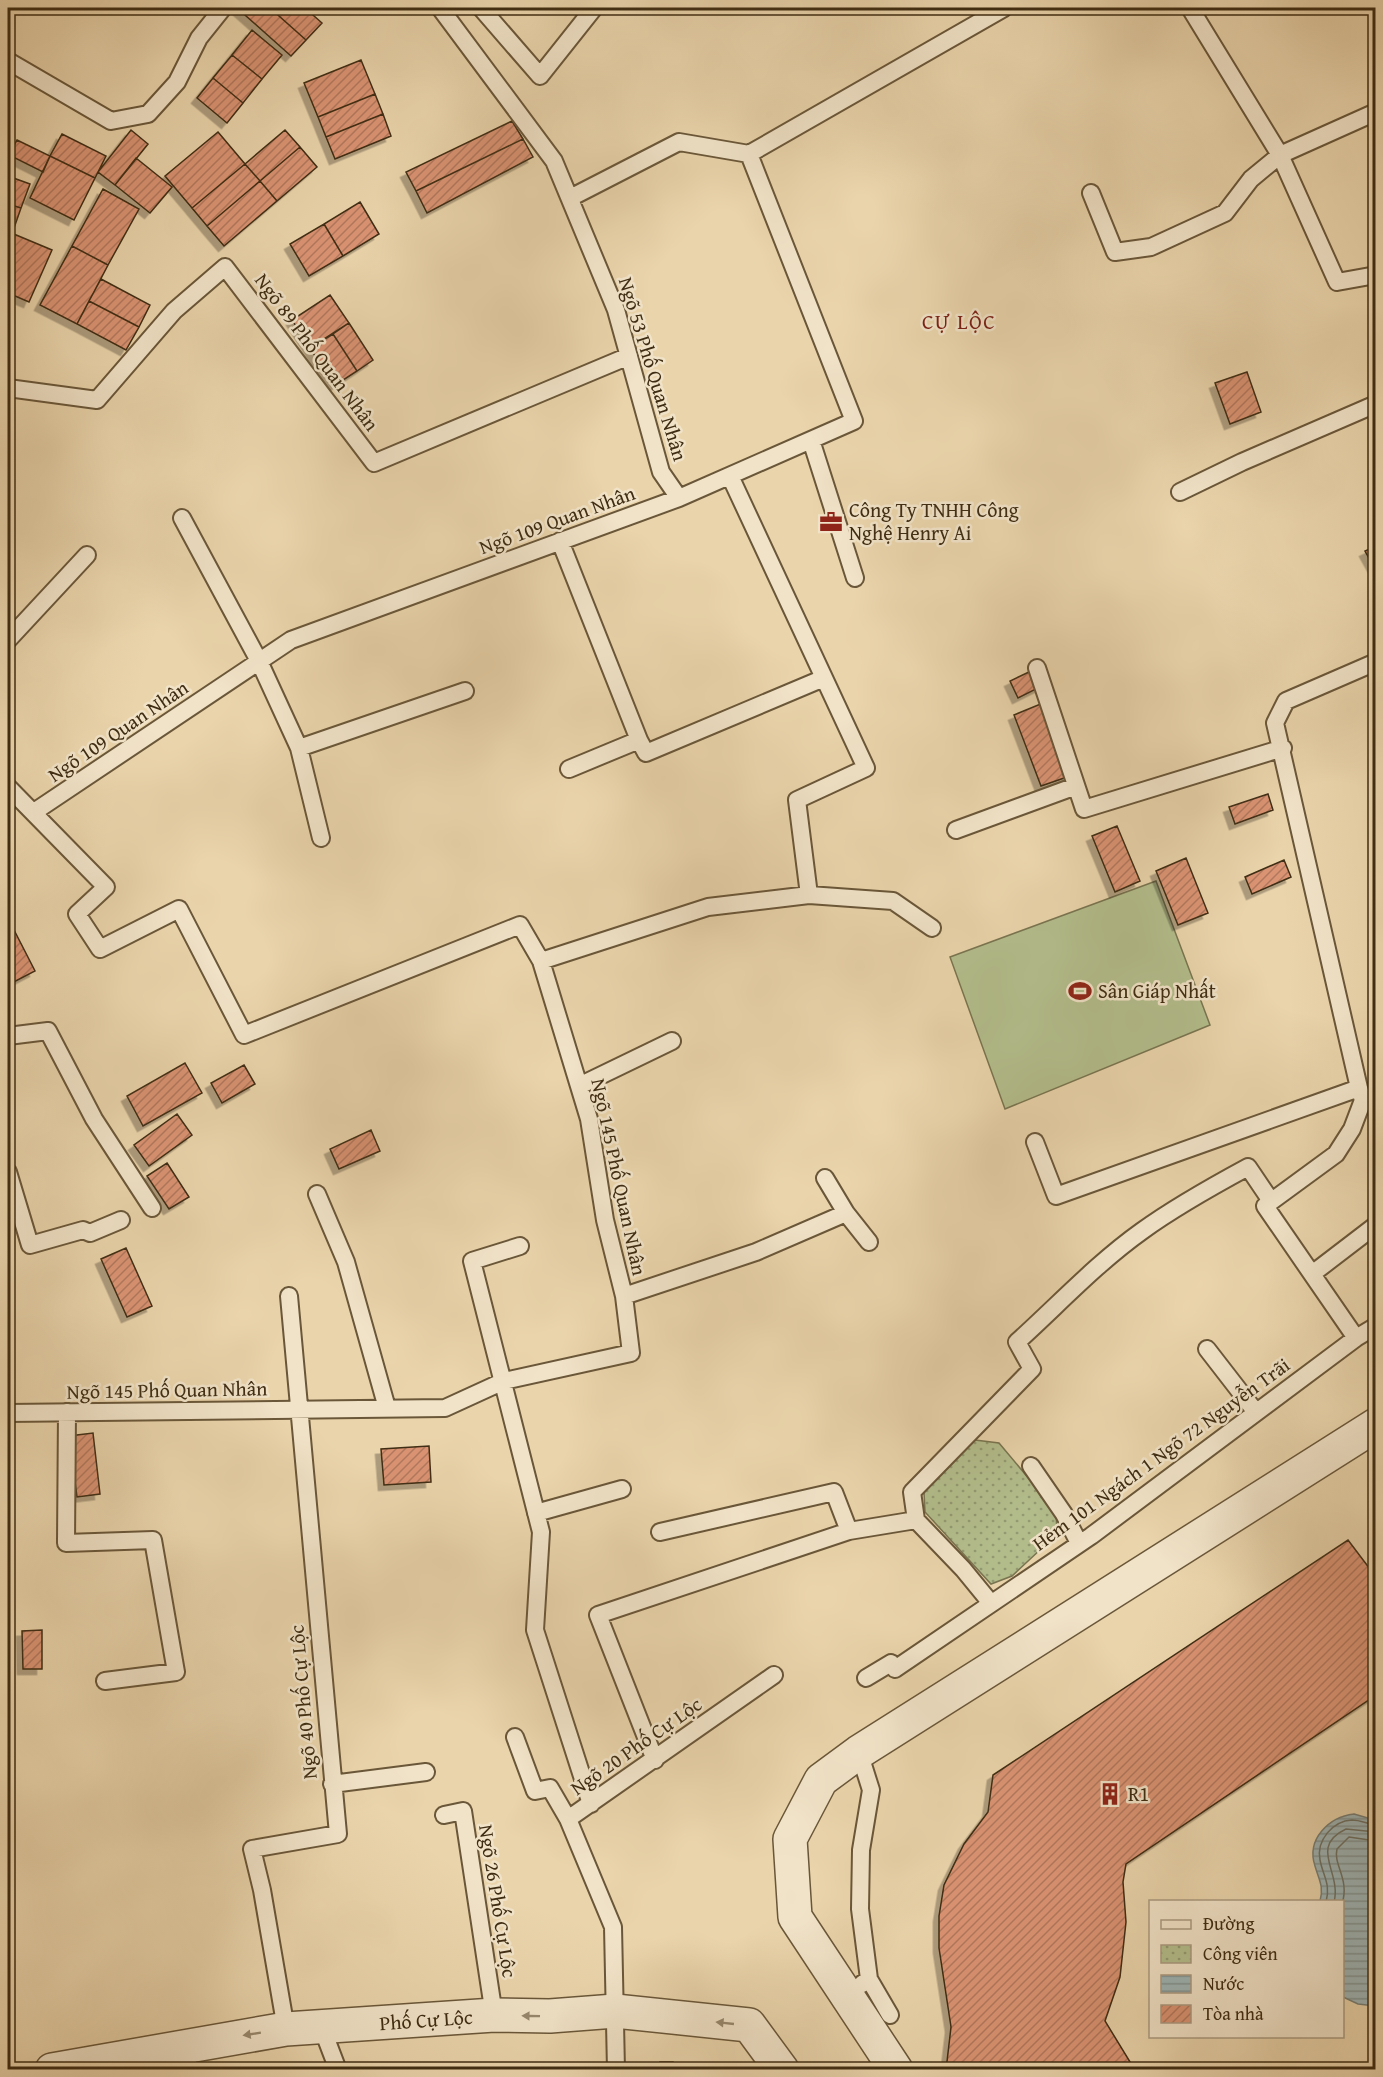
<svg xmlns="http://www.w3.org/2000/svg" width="1383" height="2077" font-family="'Gentium Book Plus',serif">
  <defs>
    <pattern id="park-dots" width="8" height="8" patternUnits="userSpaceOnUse" patternTransform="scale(1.5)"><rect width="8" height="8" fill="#b3bd8c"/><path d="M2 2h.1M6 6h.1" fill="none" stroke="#939a71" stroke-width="1.8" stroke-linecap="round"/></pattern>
    <pattern id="water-rules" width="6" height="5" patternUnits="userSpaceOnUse" patternTransform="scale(1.5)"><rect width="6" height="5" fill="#9eb5b6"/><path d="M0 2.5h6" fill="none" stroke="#829493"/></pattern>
    <pattern id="building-hatch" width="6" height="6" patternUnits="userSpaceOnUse" patternTransform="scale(1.5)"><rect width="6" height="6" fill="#da9373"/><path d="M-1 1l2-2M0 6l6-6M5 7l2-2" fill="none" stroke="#b2785d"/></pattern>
    <filter id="shadow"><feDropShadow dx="-5.5" dy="5.5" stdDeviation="0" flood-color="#0004"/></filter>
  </defs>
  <rect width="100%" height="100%" fill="#ead4ab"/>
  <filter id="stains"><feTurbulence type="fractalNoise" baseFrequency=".00333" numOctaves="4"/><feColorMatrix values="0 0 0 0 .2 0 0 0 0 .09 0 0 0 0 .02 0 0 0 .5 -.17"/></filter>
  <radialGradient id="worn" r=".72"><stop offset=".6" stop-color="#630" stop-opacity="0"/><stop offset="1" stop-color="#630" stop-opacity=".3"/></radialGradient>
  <path fill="#b3bd8c" stroke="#797550" stroke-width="1.5" d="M1156,881L1210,1025L1005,1109L950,957Z"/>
  <path fill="url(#park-dots)" stroke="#797550" stroke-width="1.5" d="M975,1440L999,1443L1056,1511L1057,1534L1012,1576L991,1584L925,1512L924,1492Z"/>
  <path fill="url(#water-rules)" stroke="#787f75" stroke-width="1.5" d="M1354,1814L1375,1820V2006L1358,2004L1343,1997L1342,1902L1320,1901C1324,1886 1319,1880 1315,1866C1306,1839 1329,1817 1354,1814Z"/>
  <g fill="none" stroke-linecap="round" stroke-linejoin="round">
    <path stroke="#6e7164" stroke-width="1.5" d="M1326,1902C1331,1884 1323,1876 1320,1860C1316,1840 1333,1821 1352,1820C1361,1820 1367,1824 1376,1825
      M1334,1902C1342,1872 1308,1847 1346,1829L1376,1832
      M1342,1904C1350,1879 1333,1865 1337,1849L1349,1837L1376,1841"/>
  </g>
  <path fill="url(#building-hatch)" stroke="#3f2d13" stroke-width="1.5" filter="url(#shadow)" d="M237,8H270L306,40L291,56Z
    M270,8H305L322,23L306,40Z
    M252,30L282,55L262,79L232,55Z
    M232,55L262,79L243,103L213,78Z
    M361,60L375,94L318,117L304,83Z
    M213,78L243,103L227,123L197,98Z
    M375,94L383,114L326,137L318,117Z
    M383,114L391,136L335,159L326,137Z
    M512,121L523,139L416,191L406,172Z
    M131,130L148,144L115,185L98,172Z
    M285,130L300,147L260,181L245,164Z
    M218,132L245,164L192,208L165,176Z
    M62,134L106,156L95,178L50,156Z
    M523,139L533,157L427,213L416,191Z
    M17,140L50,156L43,172L9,155Z
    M300,147L317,167L277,201L260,181Z
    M50,156L95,178L74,220L30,198Z
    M136,158L172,187L150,213L115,185Z
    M245,164L260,181L207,226L192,208Z
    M8,176L30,184L21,208L8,204Z
    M260,181L277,201L224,246L207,226Z
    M103,189L139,209L108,265L72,246Z
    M360,202L379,234L343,256L324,224Z
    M8,204L21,208L14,228L8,226Z
    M324,224L343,256L309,276L290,244Z
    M9,232L52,250L29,302L8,293Z
    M72,246L108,265L77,324L40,305Z
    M101,279L150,305L139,327L89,301Z
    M330,295L349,323L310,348L292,320Z
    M89,301L139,327L126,350L77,324Z
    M349,323L373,360L357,371L333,334Z
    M333,334L357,371L334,386L310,348Z
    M1247,372L1261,412L1230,424L1215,383Z
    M1376,546V571L1365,551Z
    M1031,671L1040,687L1018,698L1010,681Z
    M1043,703L1070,776L1041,786L1014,715Z
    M1268,794L1273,810L1235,824L1229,807Z
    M1117,826L1140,881L1115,892L1092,836Z
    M1186,858L1208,913L1178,925L1156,871Z
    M1284,860L1291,877L1252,894L1245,877Z
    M12,926L35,971L8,985V929Z
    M185,1063L202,1093L143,1126L127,1096Z
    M244,1065L255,1084L222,1103L211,1083Z
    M177,1114L192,1135L149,1166L134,1145Z
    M371,1130L380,1151L339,1169L330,1149Z
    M167,1163L189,1197L169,1209L147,1176Z
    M126,1248L152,1306L127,1317L101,1259Z
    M93,1433L100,1494L77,1497L69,1436Z
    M429,1446L431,1482L384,1485L381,1449Z
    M1348,1540L1376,1577V1695L1126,1864L1123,1882L1126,1922L1120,1977L1105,2021L1135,2070H946L951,2027L939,1948V1916L944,1885L964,1844L988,1812L993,1775Z
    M42,1630V1669H23L22,1631Z
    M660,2062H673V2070H660Z"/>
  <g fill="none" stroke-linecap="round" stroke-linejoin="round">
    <g stroke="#6a5739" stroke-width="20">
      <path id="lane" d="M440,8L554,161L616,310L661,472L679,498
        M481,8L540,76L594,8
        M1190,8L1280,155L1337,282L1376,275
        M8,61L111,121L148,114L177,82L199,38L223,8
        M749,154L1004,8
        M1091,193L1115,252L1151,247L1225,213L1251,179L1280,155L1376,112
        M570,198L679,142L749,154
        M8,388L97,400L174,311L225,267L374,463L629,356
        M811,440L855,578
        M730,476L866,768L797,800L809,895
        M1180,492L1242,462L1376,404
        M182,518L259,661L299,748L321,838
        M560,541L639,740L569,769
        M8,640L87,555
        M1376,662L1286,701L1275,723L1359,1088L1363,1100L1376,1096
        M1037,668L1084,809L1283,748
        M639,740L646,753L824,678
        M299,748L465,691
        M8,787L106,887L77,914L100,949L179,909L244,1035L520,925L541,961L589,1119L605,1220L624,1296L631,1353L504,1381L445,1408L8,1413
        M34,812L291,640L679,498L854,421L749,154
        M956,830L1076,786
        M541,961L708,907L809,895L893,901L932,928
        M8,1036L48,1031L94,1119L152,1208
        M579,1086L672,1041
        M1363,1100L1352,1129L1336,1154L1265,1206L1356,1338L1376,1326
        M1035,1142L1056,1196L1359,1088
        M8,1172L30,1245L83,1230L90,1233L121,1220
        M825,1178L846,1213
        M317,1194L346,1262L387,1408
        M520,1246L472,1261L541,1532L535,1630L591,1804
        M1312,1274L1376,1225
        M624,1296L756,1252L846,1213L869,1242
        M1207,1349L1255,1411
        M67,1412L66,1543L153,1540L176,1672L105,1681
        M1031,1466L1064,1514L1079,1543
        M536,1513L622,1489
        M916,1520L912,1492L1032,1369L1017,1342C1058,1305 1097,1263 1142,1231C1175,1207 1211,1187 1248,1167L1271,1201
        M916,1520L963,1569L990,1602
        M660,1532L834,1492L849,1531
        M866,1678L891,1663L895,1669L1091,1536L1356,1338
        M515,1737L535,1791L550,1788L568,1819
        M859,1752L871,1790L861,1850L860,1909L869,1979
        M655,1760L598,1615L849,1531L916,1520
        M332,1784L426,1772
        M444,1815L463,1811L494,2015
        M862,1984L869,1979L890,2015
        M322,2028L338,2070
        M286,2029L262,1890L252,1849L338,1834L289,1296
        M187,2045L188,2070
        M616,2070L613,1927L568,1819L774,1675"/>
    </g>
    <g stroke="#6a5739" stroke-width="36">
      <path id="street" d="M52,2070L286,2029L494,2015L550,2016L615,2011L749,2025L782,2070
        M896,2070L795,1917L790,1839L821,1780L859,1752L1376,1425"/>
    </g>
    <use href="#lane" stroke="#f1e3c8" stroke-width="16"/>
    <use href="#street" stroke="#f1e3c8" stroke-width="33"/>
  </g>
  <defs><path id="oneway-solid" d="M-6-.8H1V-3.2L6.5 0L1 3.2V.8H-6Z" transform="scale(1.5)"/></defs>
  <g fill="#98886e">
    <use href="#oneway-solid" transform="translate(531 2016) rotate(-179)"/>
    <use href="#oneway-solid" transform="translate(725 2023) rotate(-174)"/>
    <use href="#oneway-solid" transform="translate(252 2034) rotate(171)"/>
  </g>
  <defs>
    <g id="office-bare" transform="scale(1.8)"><path d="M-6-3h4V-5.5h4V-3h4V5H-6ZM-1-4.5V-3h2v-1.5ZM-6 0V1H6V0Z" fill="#8f2418" stroke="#f1e3c8" stroke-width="2.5" paint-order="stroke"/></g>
    <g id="stadium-bare" transform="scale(1.8)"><path d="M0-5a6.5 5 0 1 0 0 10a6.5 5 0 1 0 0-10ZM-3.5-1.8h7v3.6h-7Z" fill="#8f2418" stroke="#f1e3c8" stroke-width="2.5" paint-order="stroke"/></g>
    <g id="building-bare" transform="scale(1.8)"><path d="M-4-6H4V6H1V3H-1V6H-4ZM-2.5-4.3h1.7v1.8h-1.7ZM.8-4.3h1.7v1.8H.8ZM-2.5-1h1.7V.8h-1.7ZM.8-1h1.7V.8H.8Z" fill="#8f2418" stroke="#f1e3c8" stroke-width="2.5" paint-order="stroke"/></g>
  </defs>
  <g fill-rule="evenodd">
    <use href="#office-bare" x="831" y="522"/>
    <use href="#stadium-bare" x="1080" y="991"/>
    <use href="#building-bare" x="1110" y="1794"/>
  </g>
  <g text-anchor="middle" stroke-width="5" stroke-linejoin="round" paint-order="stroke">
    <g font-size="20" fill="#3f2d13" stroke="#f1e3c8">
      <text transform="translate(317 352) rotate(53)" y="7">Ngõ 89 Phố Quan Nhân</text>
      <text transform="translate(653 369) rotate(73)" y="7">Ngõ 53 Phố Quan Nhân</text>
      <text transform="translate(557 520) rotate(-20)" y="7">Ngõ 109 Quan Nhân</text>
      <text transform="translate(118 731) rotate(-34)" y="7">Ngõ 109 Quan Nhân</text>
      <text transform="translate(619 1177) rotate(78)" y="7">Ngõ 145 Phố Quan Nhân</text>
      <text transform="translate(167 1390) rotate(-1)" y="7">Ngõ 145 Phố Quan Nhân</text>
      <text transform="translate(1161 1454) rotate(-36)" y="7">Hẻm 101 Ngách 1 Ngõ 72 Nguyễn Trãi</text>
      <text transform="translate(303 1702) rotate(-95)" y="7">Ngõ 40 Phố Cự Lộc</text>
      <text transform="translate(636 1746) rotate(-35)" y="7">Ngõ 20 Phố Cự Lộc</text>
      <text transform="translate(498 1901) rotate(81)" y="7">Ngõ 26 Phố Cự Lộc</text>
      <text transform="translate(426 2020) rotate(-4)" y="7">Phố Cự Lộc</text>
    </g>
    <g font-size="20" fill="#3f2d13" stroke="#f1e3c8" text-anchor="start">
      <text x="849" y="517">Công Ty TNHH Công<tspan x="849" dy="23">Nghệ Henry Ai</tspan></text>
      <text x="1098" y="998">Sân Giáp Nhất</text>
      <text x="1128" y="1801">R1</text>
    </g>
    <g font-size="21" letter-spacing="1.5" fill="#7a1f14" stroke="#f1e3c8">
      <text x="959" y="329">CỰ LỘC</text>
    </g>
  </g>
  <rect width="1383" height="2077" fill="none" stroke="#ead4ab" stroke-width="30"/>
  <rect x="9" y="9" width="1365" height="2059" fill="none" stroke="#3f2d13" stroke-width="3"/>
  <rect x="15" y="15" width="1353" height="2047" fill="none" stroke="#3f2d13" stroke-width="1.5"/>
  <rect x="1149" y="1900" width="195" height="138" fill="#f1e3c8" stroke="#aa9a80" stroke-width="1.5"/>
  <rect x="1161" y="1920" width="30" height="9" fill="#f1e3c8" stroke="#aa9a80" stroke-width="1.5"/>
  <text x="1203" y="1930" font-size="18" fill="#3f2d13">Đường</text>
  <rect x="1161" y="1945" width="30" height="18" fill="url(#park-dots)" stroke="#aa9a80" stroke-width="1.5"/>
  <text x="1203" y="1960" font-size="18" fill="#3f2d13">Công viên</text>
  <rect x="1161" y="1975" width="30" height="18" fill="url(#water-rules)" stroke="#aa9a80" stroke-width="1.5"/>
  <text x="1203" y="1990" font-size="18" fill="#3f2d13">Nước</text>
  <rect x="1161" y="2005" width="30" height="18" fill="url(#building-hatch)" stroke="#aa9a80" stroke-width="1.5"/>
  <text x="1203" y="2020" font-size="18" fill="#3f2d13">Tòa nhà</text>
  <rect width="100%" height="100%" filter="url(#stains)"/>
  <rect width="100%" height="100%" fill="url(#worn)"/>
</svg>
